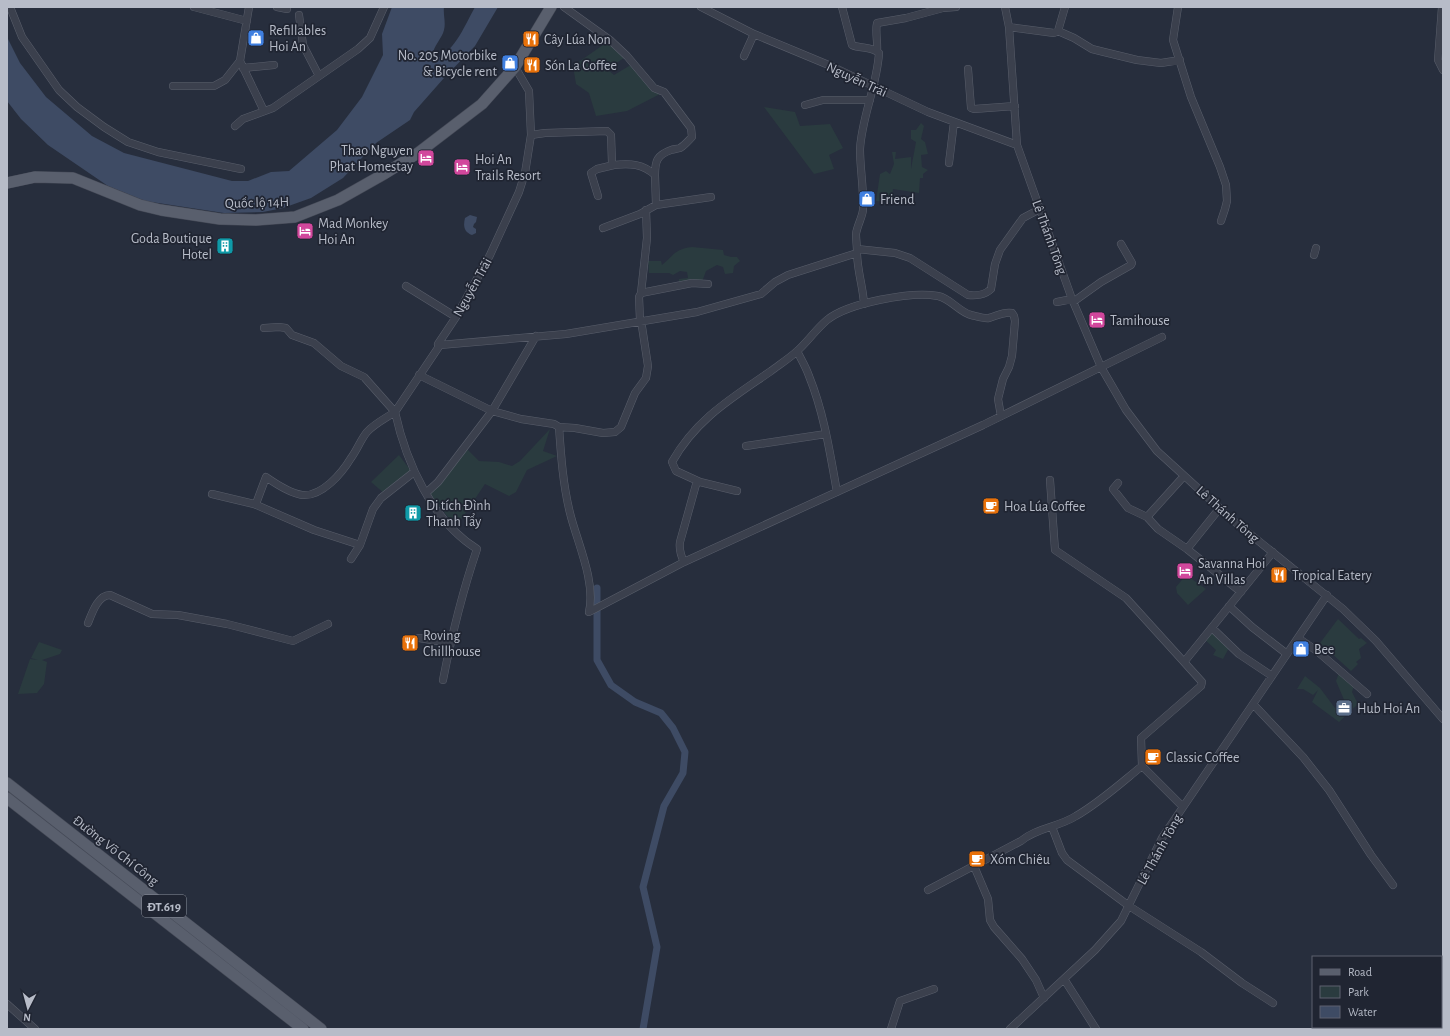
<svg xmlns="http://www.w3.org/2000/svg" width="1450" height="1036" font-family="'Alegreya Sans',sans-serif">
  <rect width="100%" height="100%" fill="#272e3d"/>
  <path fill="#2a3b3f" d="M610,40L627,56L607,69L614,75L634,63L664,92L627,111L596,116L589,93L576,84L573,66Z
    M764,107L795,112L800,126L830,124L843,148L829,155L834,169L814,174Z
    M921,123L924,126L921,139L925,142L928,154L921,155L922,167L928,170L923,174V178H920L919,193L893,189L891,203L876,201L880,174L886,171L890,174L894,164L892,152H896L895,159L911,157V169L916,142L911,139V130H916Z
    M692,247L723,250L724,255L731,257H737L740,261L734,266L733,273L725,274L723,267L717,265L706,271L702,282L679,286V279L688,278L687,272L680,271L673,275L669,273H649L648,261H661L662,265C674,255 675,249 692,247Z
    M550,429L543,451L557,456L527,470L516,492L509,496L485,484L456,527L429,493L464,446L479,461L499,462L512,466L520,461Z
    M399,455L411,471L385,494L371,482Z
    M1186,575L1206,589L1188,605L1177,593L1176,587Z
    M1338,619L1359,639L1361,638L1367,643L1359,649L1361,658L1356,662L1358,664L1351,671L1320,643Z
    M1213,626L1230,646L1223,659L1213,655L1216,650L1203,638Z
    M39,642L62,650L60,654L42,660L47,662L44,684L37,693L18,694L30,659L38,660L31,658Z
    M1340,670L1354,686L1352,692L1358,704L1339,722L1312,702L1318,690L1313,695L1303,689H1297L1305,676L1320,688L1335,708L1345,702L1336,681Z"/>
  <path fill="#3e4b64" d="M392,7H444C443,15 446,22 444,30C442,39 432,47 433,56L437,58C455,51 466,23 475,7H498L475,46L444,78L414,112L410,120L376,143L343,178L311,198L283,208L263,212L224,213L145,201L108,186L48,145L21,119L7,101V37L20,63L46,97L92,136L124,153L232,181H248L271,172L289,171L337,130L362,97L383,55L382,34Z
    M470,215L477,217L476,222L474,224L473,227L476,229V233L472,235C464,232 463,226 465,218Z"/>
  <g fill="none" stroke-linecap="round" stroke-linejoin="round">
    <path stroke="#3e4b64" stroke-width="7" d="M597,588V660L611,685L635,702L661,713L673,728L685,752L683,773L664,806L643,887L657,947L643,1029"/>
    <g stroke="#595e6b" stroke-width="8">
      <path id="street" d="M10,7L22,37L59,90L77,107L104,127L128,142L158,152L241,169
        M194,7L247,21
        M277,7L287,9
        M564,7L610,40L627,56L654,88L664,92L691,128L692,137C688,141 685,145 680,148C677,149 674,149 671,150C657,155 655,161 655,175
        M701,7L754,34L831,66L928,112L1017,145
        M842,7L852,45C861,49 871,46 879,53C877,86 862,116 860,149C860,169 864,189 863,210C862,218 857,226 856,234C856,239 857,246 857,252C857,270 863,286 864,304
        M1005,7L1009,27L1017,145L1072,299L1101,367L1126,410L1157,451L1235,522L1343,609L1376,641L1443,719
        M1178,7L1173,40L1191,97L1220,167L1226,185L1227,201L1225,209L1221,221
        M1442,7L1438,60L1443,70
        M299,15L303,45L319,76
        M1009,27L1054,33L1058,31L1065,7
        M1058,31L1074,38L1092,49L1104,52L1137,60L1161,63L1180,60
        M877,51C878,42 875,32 877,23L906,18L943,8L956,7
        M744,56L754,34
        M240,61L264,111
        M243,68L274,65
        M968,69L971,108L974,109L1015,106
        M173,86H214L225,80L240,61L249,7
        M805,105L823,100H870
        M235,126L243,119L273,108L358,49L370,38L384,7
        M531,135L545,133L607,131L611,135L612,163L614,165C630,163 643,164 655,175L656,205
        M949,163L954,122
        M598,196L591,173L597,169L614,165
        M603,228L640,214L656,205L711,197
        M857,249L895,253L910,258L968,295C975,296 985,295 991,289L995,264L1000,250L1023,218L1040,209
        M1314,255L1316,248
        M406,286L456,317
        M641,293L692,283L708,284
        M1057,302L1072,299
        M1073,302L1101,282L1131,265L1132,263L1121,244
        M640,320L639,297L641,293L647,238L646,210
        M440,345L566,334L697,312L761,294L775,282L788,275L857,253
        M797,351C801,359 806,367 809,376C824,413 830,453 837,492
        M419,375L492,411L521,419L554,424L559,427L575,428L603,433L615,432L621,427L635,393L646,378L648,366L641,320
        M559,427C561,456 563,485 570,513C577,542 596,581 589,612L684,562L983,425L1162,337
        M746,446L826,434
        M1050,480L1055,550L1126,598L1184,662
        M1118,483L1113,489L1128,508L1147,517L1158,529L1187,549L1241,592
        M737,491L700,482L676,471L672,462C696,419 732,398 771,371C779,365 788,359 795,353C807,343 815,330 827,320C848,303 911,291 938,296C950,298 959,312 971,315C976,316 984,319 989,318C997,316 1004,311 1012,313L1014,316L1015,321L1012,356L1009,367L1003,379L998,399L1001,416
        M426,493L438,482L492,411L536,336
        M212,494L254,504L257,501L266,477C276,484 290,493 302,495C322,497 342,473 351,458C357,450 361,439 367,432C374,424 386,418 395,412L364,377L341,366L314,343L292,335L286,328L279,327L264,328
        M254,504L314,530L360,545
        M1147,517L1184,476
        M1187,549L1219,509
        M351,559L360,545L373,509L381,498L414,472
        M684,562C681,556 679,549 680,542L697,481
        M1229,606L1252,627L1287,654
        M88,623C92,613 98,595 110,595L152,614L178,615L227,624L293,641L328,624
        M1212,628L1239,654L1272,676
        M419,638L450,643
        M1298,638L1317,651L1367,694
        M443,680C452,634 462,593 477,549C432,521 406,462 395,412L440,345L438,344L456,317L490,255L519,192L525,173L531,135L529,91L515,67
        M1253,704L1303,757L1329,790L1371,855L1393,885
        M1142,766L1183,807
        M1052,827L1062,853L1067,860L1129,906L1201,952L1242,983L1273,1003
        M974,866L988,899L990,920L994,927L1022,959L1036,980L1044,998
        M928,890L1021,841C1036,828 1059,827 1076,816C1099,803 1121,783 1142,766L1141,738L1201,686L1202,682L1184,662L1273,552
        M1064,979L1096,1029
        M7,1004L35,1029
        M891,1029L900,1001L934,989
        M1010,1029L1095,950L1121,921L1162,838L1327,595"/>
    </g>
    <g stroke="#444956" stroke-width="12">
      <path id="primary" d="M7,183L35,177L73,178L140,205L161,210L220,219L256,220L295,217L338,200L384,174L418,153L482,104L515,67L551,7
        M7,783L321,1029
        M7,798L303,1029"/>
    </g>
    <use href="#street" stroke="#3b404d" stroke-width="7"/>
    <use href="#primary" stroke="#595f6d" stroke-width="11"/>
  </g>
  <defs>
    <g id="shop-square" transform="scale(0.9)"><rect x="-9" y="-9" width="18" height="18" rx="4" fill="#3f7fe0" stroke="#202532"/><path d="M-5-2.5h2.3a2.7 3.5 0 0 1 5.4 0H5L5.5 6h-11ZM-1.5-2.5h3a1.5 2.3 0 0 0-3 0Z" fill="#fff"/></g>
    <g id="restaurant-square" transform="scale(0.9)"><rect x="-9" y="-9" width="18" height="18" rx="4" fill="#e8710a" stroke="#202532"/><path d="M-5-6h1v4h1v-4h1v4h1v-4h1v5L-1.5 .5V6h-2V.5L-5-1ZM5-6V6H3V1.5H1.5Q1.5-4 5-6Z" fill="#fff"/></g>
    <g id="hotel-square" transform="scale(0.9)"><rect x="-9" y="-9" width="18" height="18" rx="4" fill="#d1479c" stroke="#202532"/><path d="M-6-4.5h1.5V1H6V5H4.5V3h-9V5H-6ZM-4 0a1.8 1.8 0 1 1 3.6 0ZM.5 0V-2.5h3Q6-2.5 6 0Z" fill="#fff"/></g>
    <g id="building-square" transform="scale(0.9)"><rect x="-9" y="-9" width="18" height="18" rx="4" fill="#0f9aa8" stroke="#202532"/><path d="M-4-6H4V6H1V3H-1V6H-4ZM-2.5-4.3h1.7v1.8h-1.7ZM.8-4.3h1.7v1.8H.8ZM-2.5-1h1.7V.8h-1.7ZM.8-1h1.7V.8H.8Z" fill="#fff"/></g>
    <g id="cafe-square" transform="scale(0.9)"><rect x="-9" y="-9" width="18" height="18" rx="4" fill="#e8710a" stroke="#202532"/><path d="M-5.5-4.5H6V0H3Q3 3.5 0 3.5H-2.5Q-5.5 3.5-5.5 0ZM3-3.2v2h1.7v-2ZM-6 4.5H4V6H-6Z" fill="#fff"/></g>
    <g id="office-square" transform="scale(0.9)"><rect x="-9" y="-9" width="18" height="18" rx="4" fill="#5c6f8a" stroke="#202532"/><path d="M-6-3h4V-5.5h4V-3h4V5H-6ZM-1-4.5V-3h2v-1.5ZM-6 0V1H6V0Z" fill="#fff"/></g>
  </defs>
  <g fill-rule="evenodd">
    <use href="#shop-square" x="256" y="38"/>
    <use href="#restaurant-square" x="531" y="39"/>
    <use href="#shop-square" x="510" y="63"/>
    <use href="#restaurant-square" x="532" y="65"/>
    <use href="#hotel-square" x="426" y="158"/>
    <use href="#hotel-square" x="462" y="167"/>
    <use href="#shop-square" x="867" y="199"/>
    <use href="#hotel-square" x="305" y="231"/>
    <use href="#building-square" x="225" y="246"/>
    <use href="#hotel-square" x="1097" y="320"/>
    <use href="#cafe-square" x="991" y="506"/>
    <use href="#building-square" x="413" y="513"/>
    <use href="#hotel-square" x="1185" y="571"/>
    <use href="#restaurant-square" x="1279" y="575"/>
    <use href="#restaurant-square" x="410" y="643"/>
    <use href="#shop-square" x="1301" y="649"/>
    <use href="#office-square" x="1344" y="708"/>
    <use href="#cafe-square" x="1153" y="757"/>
    <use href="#cafe-square" x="977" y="859"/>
  </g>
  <g text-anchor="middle" stroke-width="3.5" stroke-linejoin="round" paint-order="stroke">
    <rect fill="#202532" stroke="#8a8f9b" stroke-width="1" x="142" y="895" width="44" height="22" rx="3"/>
    <g font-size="13" font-weight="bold" fill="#b7bcc8">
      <text x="164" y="911">ĐT.619</text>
    </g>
    <g font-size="14" fill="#b7bcc8" stroke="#202532" text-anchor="start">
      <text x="269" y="35">Refillables<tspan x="269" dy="16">Hoi An</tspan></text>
      <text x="544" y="44">Cây Lúa Non</text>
      <text x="497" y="60" text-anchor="end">No. 205 Motorbike<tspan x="497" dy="16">&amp; Bicycle rent</tspan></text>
      <text x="545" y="70">Són La Coffee</text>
      <text x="413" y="155" text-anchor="end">Thao Nguyen<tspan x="413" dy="16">Phat Homestay</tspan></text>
      <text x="475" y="164">Hoi An<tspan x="475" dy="16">Trails Resort</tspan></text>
      <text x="880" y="204">Friend</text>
      <text x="318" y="228">Mad Monkey<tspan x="318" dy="16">Hoi An</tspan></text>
      <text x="212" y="243" text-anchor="end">Goda Boutique<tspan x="212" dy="16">Hotel</tspan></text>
      <text x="1110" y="325">Tamihouse</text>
      <text x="426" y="510">Di tích Đình<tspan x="426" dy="16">Thanh Tẩy</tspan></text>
      <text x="1004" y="511">Hoa Lúa Coffee</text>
      <text x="1198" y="568">Savanna Hoi<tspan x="1198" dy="16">An Villas</tspan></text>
      <text x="1292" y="580">Tropical Eatery</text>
      <text x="423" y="640">Roving<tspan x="423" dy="16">Chillhouse</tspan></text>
      <text x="1314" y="654">Bee</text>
      <text x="1357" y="713">Hub Hoi An</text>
      <text x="1166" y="762">Classic Coffee</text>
      <text x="990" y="864">Xóm Chiêu</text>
    </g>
    <g font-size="14" fill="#b7bcc8" stroke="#202532">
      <text transform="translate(857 79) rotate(25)" y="5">Nguyễn Trãi</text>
      <text transform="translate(257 202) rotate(-2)" y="5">Quốc lộ 14H</text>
      <text transform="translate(1050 237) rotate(70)" y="5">Lê Thánh Tông</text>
      <text transform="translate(472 287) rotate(-61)" y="5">Nguyễn Trãi</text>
      <text transform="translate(1228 514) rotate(41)" y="5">Lê Thánh Tông</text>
      <text transform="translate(1159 849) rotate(-61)" y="5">Lê Thánh Tông</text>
      <text transform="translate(116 850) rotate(38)" y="5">Đường Võ Chí Công</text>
    </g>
  </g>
  <rect width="1450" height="1036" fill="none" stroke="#b7bcc8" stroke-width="16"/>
  <rect x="1312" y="956" width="130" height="72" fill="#202532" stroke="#5c616e"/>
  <rect x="1320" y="969" width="20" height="6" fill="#595f6d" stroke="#5c616e"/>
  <text x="1348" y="976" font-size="12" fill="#b7bcc8">Road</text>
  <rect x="1320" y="986" width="20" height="12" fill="#2a3b3f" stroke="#5c616e"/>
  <text x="1348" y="996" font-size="12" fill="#b7bcc8">Park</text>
  <rect x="1320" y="1006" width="20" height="12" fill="#3e4b64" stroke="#5c616e"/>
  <text x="1348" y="1016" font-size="12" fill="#b7bcc8">Water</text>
  <g transform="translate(28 1008) rotate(186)" stroke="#202532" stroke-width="3" paint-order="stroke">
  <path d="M0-3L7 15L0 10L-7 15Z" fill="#b7bcc8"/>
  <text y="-6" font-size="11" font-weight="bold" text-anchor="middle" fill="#b7bcc8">N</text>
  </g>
</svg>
